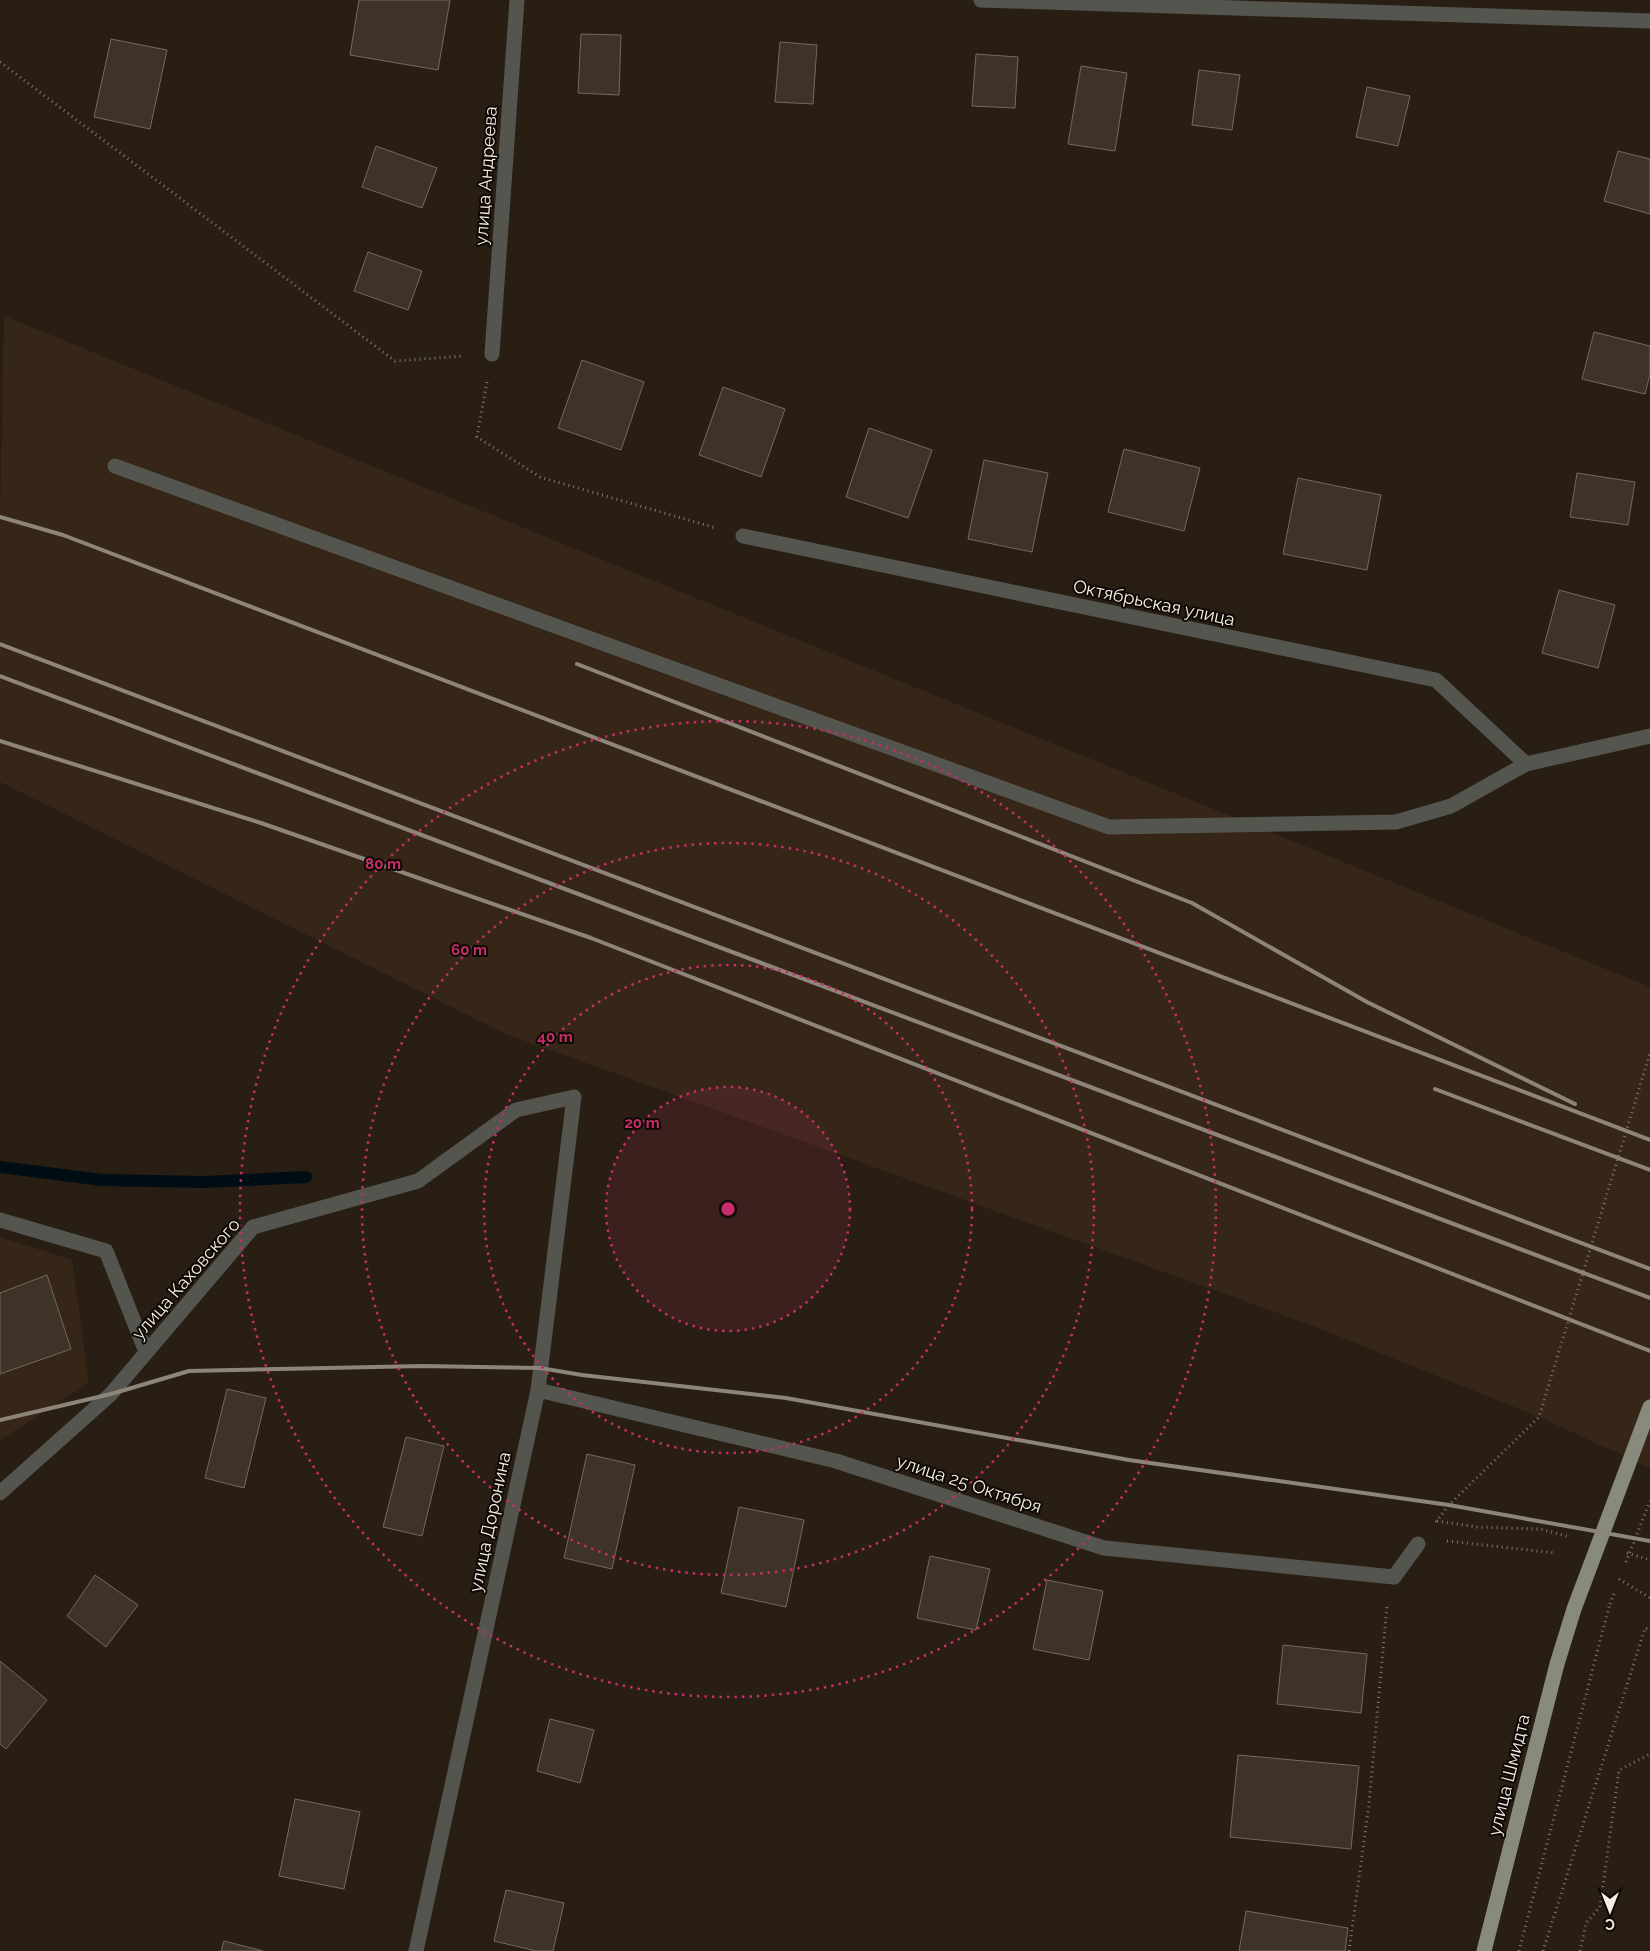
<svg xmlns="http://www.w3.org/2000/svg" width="1650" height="1951" font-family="Raleway,sans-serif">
  <rect width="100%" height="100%" fill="#291e13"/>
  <path fill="#362617" d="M4,316L1650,987V1468L1539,1417L1308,1324L506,1034L0,782V519Z
    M0,1237L72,1260L89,1383L0,1440Z"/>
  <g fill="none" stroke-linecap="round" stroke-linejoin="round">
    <path stroke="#000d15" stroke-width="12" d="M0,1167L102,1180L205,1182L306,1177"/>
  </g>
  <path fill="#3e3327" stroke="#76695c" d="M359,0H450L438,70L350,55Z
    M581,34L621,35L619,95L578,93Z
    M111,39L167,50L150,129L94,117Z
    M780,42L817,45L813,104L775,102Z
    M976,54L1018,57L1015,108L972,106Z
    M1081,66L1127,73L1115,151L1068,144Z
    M1199,70L1240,75L1232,130L1192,125Z
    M1367,87L1410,96L1398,146L1356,137Z
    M376,146L437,168L422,208L362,187Z
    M1618,151L1650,159V214L1604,201Z
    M368,252L422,271L408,310L354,291Z
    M1594,332L1650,346V374L1645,394L1582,379Z
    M582,360L644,382L621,450L558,428Z
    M723,387L785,409L761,477L699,455Z
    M869,428L932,450L908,518L846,497Z
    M1124,449L1200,468L1184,531L1108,512Z
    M984,460L1048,473L1032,552L968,539Z
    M1577,473L1635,482L1628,525L1570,517Z
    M1298,478L1381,495L1367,570L1283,554Z
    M1559,590L1615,605L1598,668L1542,653Z
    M47,1275L71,1349L0,1374V1293Z
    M227,1389L266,1398L244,1488L205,1478Z
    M406,1437L444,1446L422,1536L383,1527Z
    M587,1454L635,1465L612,1569L564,1558Z
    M739,1507L804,1520L786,1607L721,1593Z
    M930,1556L990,1569L976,1630L917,1618Z
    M95,1575L138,1605L106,1647L67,1616Z
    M1047,1580L1103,1591L1089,1660L1033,1649Z
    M1283,1645L1367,1654L1361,1713L1277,1704Z
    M0,1661L47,1700L6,1749L0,1744Z
    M550,1719L594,1730L580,1783L537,1771Z
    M1238,1755L1359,1766L1351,1849L1230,1837Z
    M295,1799L360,1812L344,1889L279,1876Z
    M506,1890L564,1903L553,1951H536L494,1941Z
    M1246,1911L1348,1928L1345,1951H1239Z
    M224,1941L263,1951H221Z"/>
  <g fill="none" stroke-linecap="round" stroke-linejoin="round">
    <path stroke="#81786e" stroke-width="3" stroke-dasharray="1 4" stroke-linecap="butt" d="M0,62L395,361L464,356
      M487,382L477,437L540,477L716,528
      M1437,1521L1477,1527L1540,1529L1570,1537
      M1436,1522L1449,1505L1539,1417L1650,1053
      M1447,1541L1556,1553
      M1627,1553L1650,1560
      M1626,1562L1650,1501
      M1619,1579L1650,1598
      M1610,1604L1615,1591
      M1349,1951L1369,1804L1387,1606
      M1519,1951L1610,1603
      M1543,1951L1645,1628L1650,1630
      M1580,1951L1586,1923L1600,1907L1619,1770L1650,1754"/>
    <path stroke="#54554e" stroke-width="15" d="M115,466L1109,827L1396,822L1451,806L1526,764
      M1394,1577L1418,1544"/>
    <path stroke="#54554e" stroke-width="15" d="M981,0L1650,21
      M492,354L517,0
      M743,536L1436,680L1526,764L1650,736
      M0,1220L106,1251L146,1352
      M538,1390L836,1461L1104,1548L1394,1577
      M0,1493L111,1394L253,1227L418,1181L516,1110L574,1097L538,1390L416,1951"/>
    <path stroke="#888a7b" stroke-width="15" d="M1484,1951L1557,1664L1574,1609L1650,1407"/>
    <path stroke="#8d847a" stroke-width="4" d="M0,517L63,535L1650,1140
      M0,644L1650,1269
      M577,664L1192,903L1367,1002L1575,1104
      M0,676L1650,1298
      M0,741L261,823L591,938L1650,1351
      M1435,1089L1650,1170
      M0,1420L111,1394L189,1371L423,1366L540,1368L582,1375L786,1398L1129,1460L1449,1505L1650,1541"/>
  </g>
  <circle cx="728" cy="1209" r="122" fill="#c72e69" fill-opacity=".12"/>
  <g fill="none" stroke="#c72e69" stroke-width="2.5" stroke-dasharray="2.5 5">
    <circle cx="728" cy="1209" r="122"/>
    <circle cx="728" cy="1209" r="244"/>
    <circle cx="728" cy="1209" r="366"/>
    <circle cx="728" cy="1209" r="488"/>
  </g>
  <g text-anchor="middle" stroke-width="4" stroke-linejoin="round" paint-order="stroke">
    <g font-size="18" fill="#f6efe7" stroke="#0e0905">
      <text transform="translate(486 176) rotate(-86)" y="6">улица Андреева</text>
      <text transform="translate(1154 603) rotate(12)" y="6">Октябрьская улица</text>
      <text transform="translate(186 1279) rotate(-49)" y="6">улица Каховского</text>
      <text transform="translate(969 1484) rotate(18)" y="6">улица 25 Октября</text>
      <text transform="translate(490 1522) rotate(-78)" y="6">улица Доронина</text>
      <text transform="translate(1509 1775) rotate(-76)" y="6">улица Шмидта</text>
    </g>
  </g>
  <circle cx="728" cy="1209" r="8" fill="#c72e69" stroke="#0e0905" stroke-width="2.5"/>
  <g font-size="15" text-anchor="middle" font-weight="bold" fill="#c72e69" stroke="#0e0905" stroke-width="4" stroke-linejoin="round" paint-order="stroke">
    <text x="383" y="869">80 m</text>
    <text x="469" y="955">60 m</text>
    <text x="555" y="1042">40 m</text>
    <text x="642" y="1128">20 m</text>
  </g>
  <g transform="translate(1610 1911) rotate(180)" stroke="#0e0905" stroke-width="4" paint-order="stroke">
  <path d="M0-4L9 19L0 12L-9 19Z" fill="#f6efe7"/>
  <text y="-8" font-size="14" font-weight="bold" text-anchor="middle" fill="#f6efe7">С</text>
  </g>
</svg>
